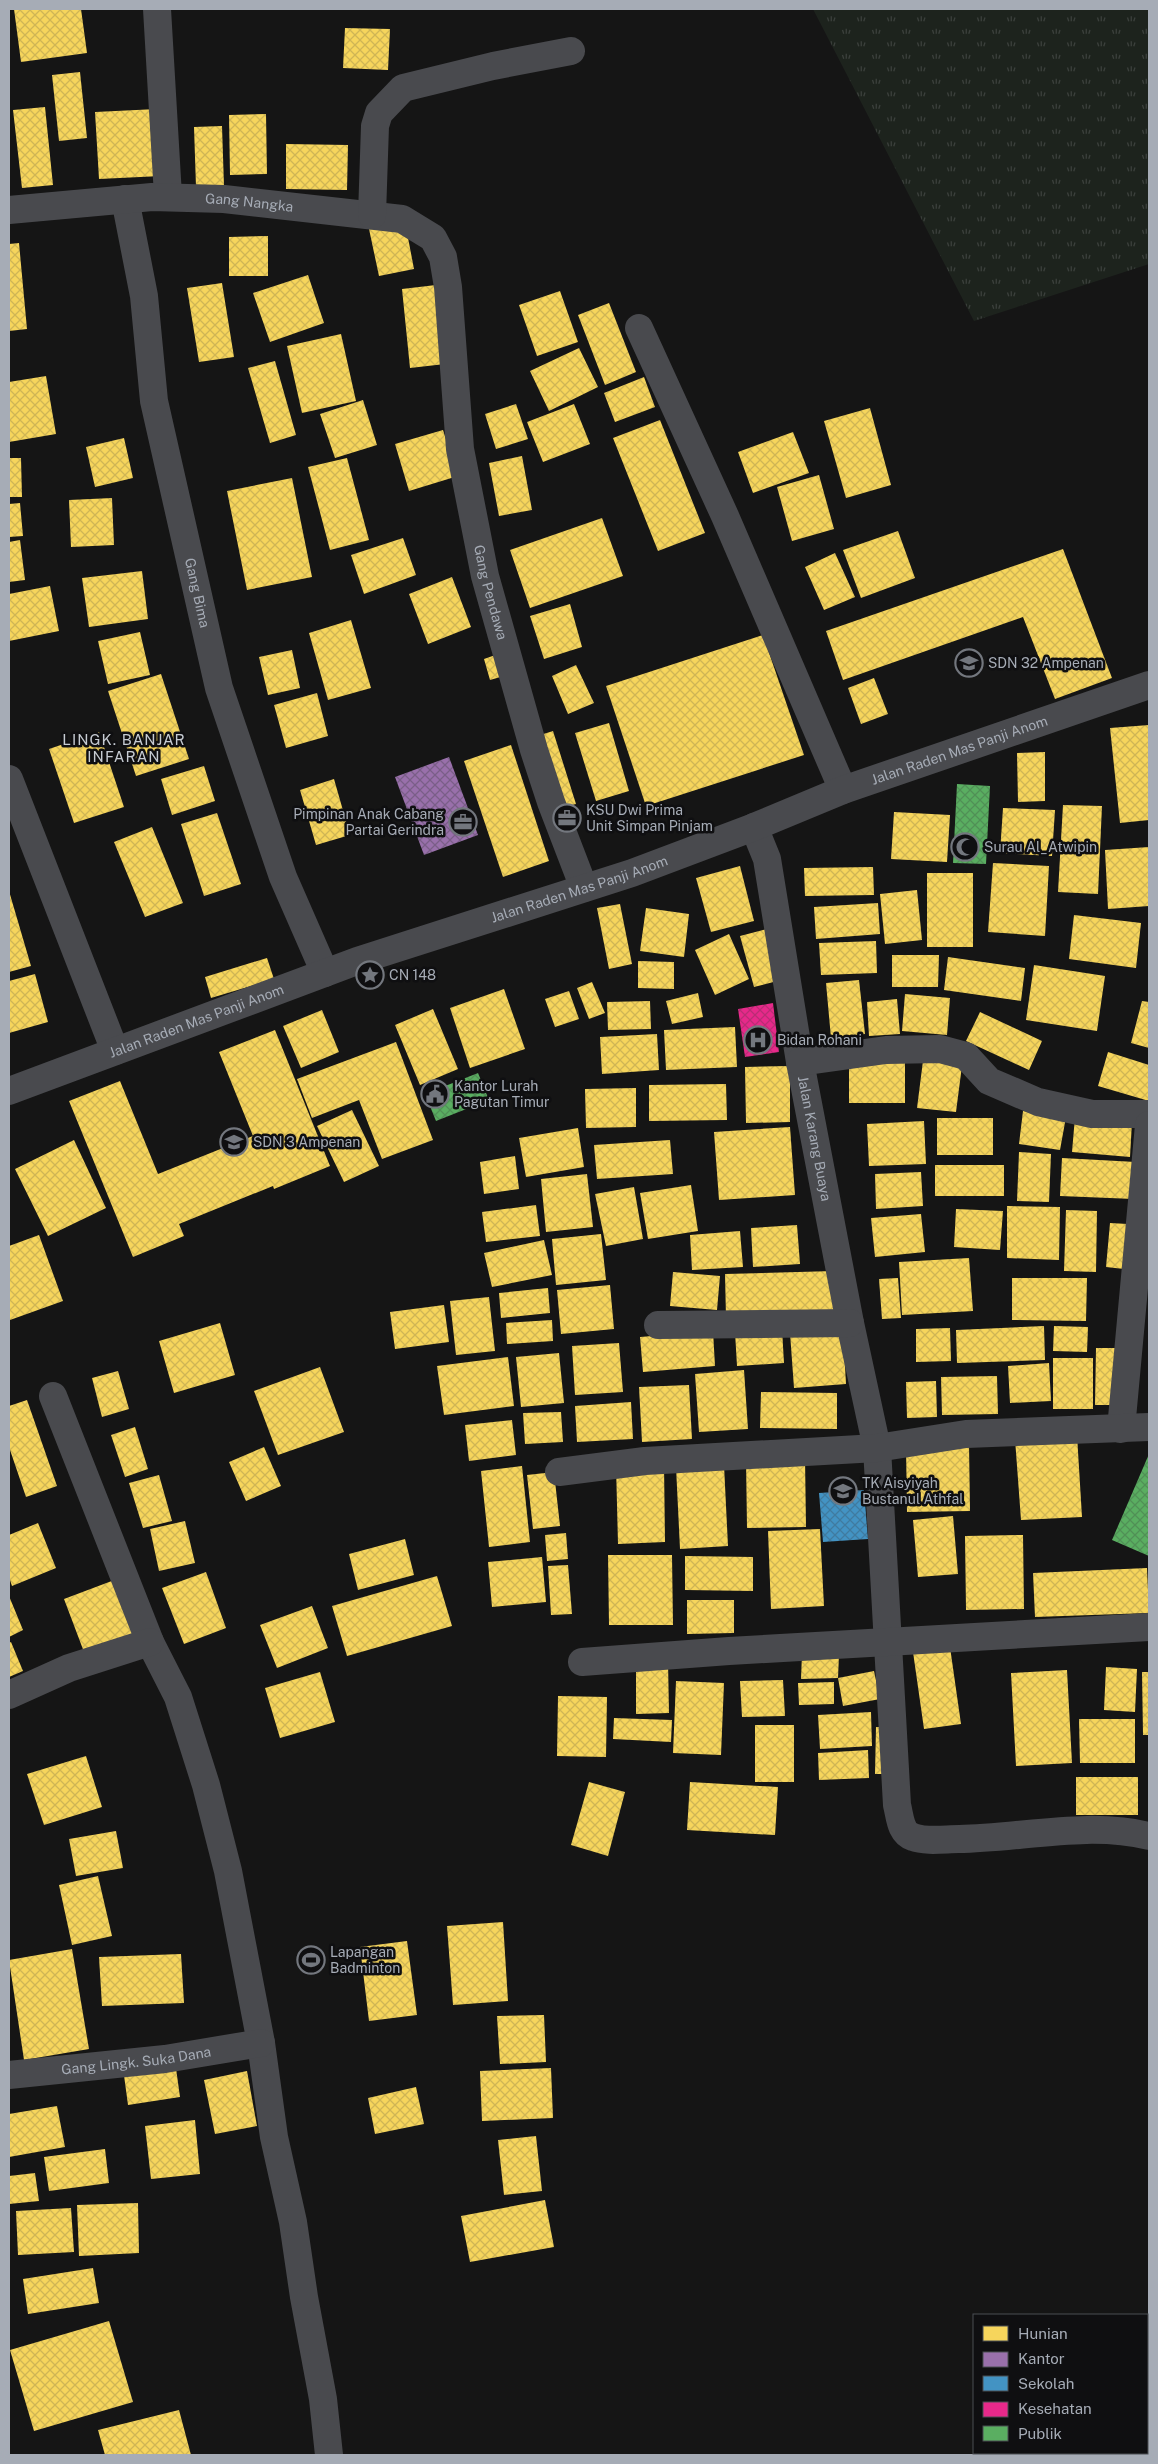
<svg xmlns="http://www.w3.org/2000/svg" width="1158" height="2464" font-family="'Public Sans',sans-serif">
  <defs>
    <pattern id="grass-tufts" width="24" height="20" patternUnits="userSpaceOnUse" patternTransform="scale(1.25)"><rect width="24" height="20" fill="#1d231d"/><path d="M3 7l-1-3M5 7V3M7 7l1-3M15 17l-1-3M17 17v-4M19 17l1-3" fill="none" stroke="#3b403c"/></pattern>
    <pattern id="homes-cross-hatch" width="8" height="8" patternUnits="userSpaceOnUse" patternTransform="scale(1.25)"><rect width="8" height="8" fill="#f6d55c"/><path d="M0 0l8 8M0 8l8-8" fill="none" stroke="#cfb555"/></pattern>
    <pattern id="offices-cross-hatch" width="8" height="8" patternUnits="userSpaceOnUse" patternTransform="scale(1.25)"><rect width="8" height="8" fill="#9970ab"/><path d="M0 0l8 8M0 8l8-8" fill="none" stroke="#7a5e88"/></pattern>
    <pattern id="schools-cross-hatch" width="8" height="8" patternUnits="userSpaceOnUse" patternTransform="scale(1.25)"><rect width="8" height="8" fill="#4393c3"/><path d="M0 0l8 8M0 8l8-8" fill="none" stroke="#3f7ba0"/></pattern>
    <pattern id="health-cross-hatch" width="8" height="8" patternUnits="userSpaceOnUse" patternTransform="scale(1.25)"><rect width="8" height="8" fill="#e7298a"/><path d="M0 0l8 8M0 8l8-8" fill="none" stroke="#ba2c75"/></pattern>
    <pattern id="public-cross-hatch" width="8" height="8" patternUnits="userSpaceOnUse" patternTransform="scale(1.25)"><rect width="8" height="8" fill="#5aae61"/><path d="M0 0l8 8M0 8l8-8" fill="none" stroke="#509056"/></pattern>
  </defs>
  <rect width="100%" height="100%" fill="#151515"/>
  <path fill="url(#grass-tufts)" d="M813,9H1149V264L974,321Z"/>
  <path fill="url(#homes-cross-hatch)" d="M14,9H81L87,53L21,62Z
    M345,28L390,29L388,70L343,68Z
    M80,72L87,138L59,141L52,75Z
    M45,107L53,185L22,188L13,110Z
    M157,109L161,176L99,179L95,112Z
    M266,114L267,174L230,175L229,115Z
    M222,126L224,186L196,187L194,127Z
    M286,144L348,145L347,190L286,189Z
    M405,222L414,269L379,276L369,229Z
    M268,236V276H229V237Z
    M19,243L27,329L9,331V244Z
    M308,275L324,323L270,342L253,293Z
    M222,283L234,357L199,362L187,288Z
    M436,285L445,364L410,368L402,289Z
    M560,291L578,342L537,356L519,305Z
    M609,303L636,372L605,385L578,315Z
    M341,334L356,401L302,413L287,346Z
    M579,348L598,387L549,411L530,371Z
    M275,361L296,435L270,443L248,368Z
    M46,376L56,434L9,442V382Z
    M644,377L655,407L615,422L604,393Z
    M363,400L377,445L335,458L320,414Z
    M516,404L528,439L496,449L485,414Z
    M574,404L590,444L543,462L527,422Z
    M870,408L891,485L846,498L824,421Z
    M660,420L705,533L658,551L613,438Z
    M443,430L458,476L409,491L395,444Z
    M793,432L809,473L753,493L738,452Z
    M124,438L133,478L95,487L86,447Z
    M522,456L532,510L499,516L489,463Z
    M9,458H21L22,497H9Z
    M347,458L369,540L330,550L308,467Z
    M819,475L834,529L792,541L777,487Z
    M292,478L312,577L247,590L227,491Z
    M112,498L114,545L71,547L69,500Z
    M20,503L23,536L9,537V504Z
    M602,518L623,576L530,608L510,550Z
    M898,531L915,578L861,598L843,550Z
    M403,538L416,575L364,594L351,555Z
    M20,540L25,580L9,582V542Z
    M1063,549L1112,678L1055,699L1023,617L843,680L826,631Z
    M835,553L855,597L824,610L805,567Z
    M142,571L148,619L89,627L82,578Z
    M452,577L471,627L428,644L409,594Z
    M50,586L59,631L9,641V594Z
    M570,604L582,647L544,659L530,616Z
    M351,620L371,688L328,700L309,633Z
    M140,632L150,675L108,684L98,641Z
    M763,635L804,755L646,806L606,686Z
    M292,650L300,688L268,695L259,657Z
    M504,652L511,674L490,680L484,659Z
    M576,665L594,703L568,714L552,676Z
    M161,674L189,759L136,776L108,691Z
    M874,678L888,714L861,724L848,688Z
    M317,693L328,736L286,748L274,705Z
    M609,723L629,791L596,801L575,733Z
    M1149,725V820L1120,823L1110,728Z
    M553,731L576,804L557,809L534,737Z
    M99,732L124,807L74,823L49,749Z
    M511,745L549,861L503,877L464,761Z
    M1045,752V801L1018,802L1017,753Z
    M204,766L215,801L172,815L161,779Z
    M334,779L350,835L316,845L300,790Z
    M1063,805L1102,806L1098,894L1058,892Z
    M1003,808L1055,810L1052,856L1000,853Z
    M894,812L950,815L947,862L891,859Z
    M217,813L241,884L204,896L181,824Z
    M152,827L183,903L145,917L114,842Z
    M1149,847V906L1108,909L1105,850Z
    M993,863L1049,866L1045,936L988,932Z
    M740,866L754,921L711,932L696,878Z
    M873,867L874,895L805,896L804,868Z
    M927,873H973V947H927Z
    M917,890L922,940L885,944L880,894Z
    M9,891L31,966L9,972Z
    M878,903L880,934L816,939L814,907Z
    M620,904L632,964L609,969L597,908Z
    M646,908L689,914L684,957L640,951Z
    M1074,915L1141,923L1136,968L1069,959Z
    M767,929L781,980L754,987L740,936Z
    M729,934L749,979L715,995L695,950Z
    M876,941L877,973L821,975L819,943Z
    M892,955H939L938,987H892Z
    M948,957L1025,968L1021,1001L944,990Z
    M267,958L274,979L211,998L205,977Z
    M638,961L674,962V989L638,988Z
    M1034,965L1105,976L1097,1031L1026,1020Z
    M35,974L48,1022L9,1033V981Z
    M859,980L865,1034L831,1038L826,983Z
    M592,982L605,1013L589,1019L577,988Z
    M504,989L525,1049L470,1068L450,1008Z
    M569,991L579,1019L555,1027L545,999Z
    M698,993L703,1017L672,1024L666,1001Z
    M905,994L950,998L947,1035L902,1031Z
    M897,999L900,1034L869,1036L867,1002Z
    M650,1001L651,1029L608,1030L607,1002Z
    M1142,1001L1149,1002V1048L1131,1043Z
    M433,1009L458,1069L420,1085L395,1025Z
    M322,1010L339,1052L301,1068L283,1026Z
    M980,1012L1042,1041L1029,1070L966,1041Z
    M735,1027L737,1067L666,1070L664,1030Z
    M275,1030L330,1166L274,1189L273,1186L179,1224L184,1236L133,1257L69,1101L120,1081L158,1174L253,1136L219,1052Z
    M657,1034L659,1070L602,1074L600,1037Z
    M396,1042L433,1140L382,1159L359,1100L312,1118L297,1079Z
    M1108,1052L1149,1065V1101L1098,1086Z
    M924,1053L963,1058L956,1112L917,1108Z
    M849,1055H905V1103H849Z
    M790,1066V1122L746,1123L745,1067Z
    M726,1084L727,1120L649,1121V1085Z
    M636,1088V1127L586,1128L585,1089Z
    M352,1110L379,1166L344,1182L317,1126Z
    M1023,1111L1066,1117L1060,1150L1019,1144Z
    M1075,1117L1132,1122L1130,1157L1072,1152Z
    M937,1118H993V1155H937Z
    M924,1121L926,1164L869,1166L867,1124Z
    M790,1127L795,1195L719,1200L714,1132Z
    M578,1128L584,1167L526,1177L519,1138Z
    M74,1140L106,1208L48,1236L15,1169Z
    M670,1140L673,1174L597,1179L594,1145Z
    M1019,1152L1051,1154L1049,1202L1017,1201Z
    M515,1156L519,1189L484,1194L480,1162Z
    M1062,1158L1136,1162L1134,1199L1060,1196Z
    M935,1165H1004V1196H935Z
    M921,1172L923,1206L876,1209L875,1174Z
    M587,1174L593,1227L546,1232L541,1179Z
    M691,1185L698,1231L648,1239L640,1193Z
    M634,1187L643,1239L606,1246L595,1194Z
    M536,1205L540,1236L486,1242L482,1212Z
    M1007,1206L1060,1207L1059,1260L1007,1258Z
    M956,1209L1003,1211L1000,1250L954,1247Z
    M1066,1210L1097,1211L1096,1272L1064,1271Z
    M921,1214L925,1252L875,1257L871,1218Z
    M1110,1223L1128,1224L1124,1269L1106,1267Z
    M797,1225L800,1264L753,1267L751,1228Z
    M740,1231L743,1267L692,1270L690,1235Z
    M601,1234L606,1280L556,1285L552,1239Z
    M39,1235L63,1301L10,1320L9,1246Z
    M544,1240L552,1275L492,1287L484,1253Z
    M969,1258L973,1311L902,1315L899,1262Z
    M834,1271L835,1315L726,1318L725,1274Z
    M673,1272L720,1276L717,1310L670,1306Z
    M898,1278L901,1318L882,1319L879,1279Z
    M1012,1278H1087L1086,1321L1012,1320Z
    M610,1285L614,1329L561,1334L557,1290Z
    M548,1288L550,1313L501,1318L499,1293Z
    M489,1297L495,1351L456,1355L450,1301Z
    M444,1305L449,1342L395,1349L390,1312Z
    M552,1320L553,1341L507,1344L506,1323Z
    M220,1323L235,1375L174,1393L159,1341Z
    M1044,1326L1045,1360L957,1363L956,1330Z
    M1054,1326L1088,1327L1087,1352L1053,1351Z
    M950,1328L951,1361L916,1362V1329Z
    M782,1329L784,1363L737,1366L735,1332Z
    M843,1329L846,1384L794,1388L790,1333Z
    M713,1331L715,1366L643,1372L640,1337Z
    M619,1343L623,1392L575,1395L572,1346Z
    M1096,1348H1121V1405H1095Z
    M559,1353L564,1403L521,1407L516,1357Z
    M508,1357L514,1406L444,1415L437,1366Z
    M1053,1358H1093V1409H1053Z
    M1049,1363L1051,1401L1010,1403L1008,1366Z
    M320,1367L344,1432L278,1455L254,1391Z
    M744,1370L748,1429L699,1432L695,1374Z
    M118,1371L129,1409L102,1417L92,1378Z
    M997,1376L998,1414L942,1415L941,1377Z
    M936,1381L937,1417L907,1418L906,1382Z
    M689,1385L692,1439L642,1442L639,1387Z
    M761,1392L837,1393V1429L760,1428Z
    M27,1400L57,1486L26,1497L9,1447V1406Z
    M631,1402L633,1439L577,1442L575,1406Z
    M561,1412L563,1442L525,1444L523,1413Z
    M512,1420L516,1455L469,1461L465,1425Z
    M135,1427L148,1469L125,1477L111,1435Z
    M1077,1435L1082,1517L1021,1520L1015,1439Z
    M969,1444L970,1511L907,1512L906,1446Z
    M264,1447L281,1486L246,1501L229,1462Z
    M805,1458L806,1527L747,1528L746,1459Z
    M664,1464L665,1542L618,1544L616,1465Z
    M724,1465L728,1546L680,1549L676,1467Z
    M522,1466L530,1542L489,1547L481,1471Z
    M554,1472L560,1526L533,1529L527,1475Z
    M159,1475L172,1521L143,1528L129,1483Z
    M953,1516L958,1574L918,1577L913,1520Z
    M185,1521L195,1563L159,1571L150,1529Z
    M38,1523L56,1568L12,1586L9,1577V1535Z
    M820,1529L824,1606L771,1609L768,1531Z
    M566,1533L568,1559L547,1561L545,1535Z
    M1023,1535L1024,1609L966,1610L965,1536Z
    M405,1539L414,1575L358,1590L349,1554Z
    M608,1555H672L673,1625H609Z
    M685,1556L753,1557V1591L685,1590Z
    M542,1557L546,1602L492,1607L488,1562Z
    M568,1565L572,1614L551,1615L548,1566Z
    M1147,1568L1149,1613L1035,1617L1033,1573Z
    M206,1572L226,1628L184,1644L162,1588Z
    M437,1576L452,1626L347,1656L332,1606Z
    M117,1579L138,1632L84,1652L64,1599Z
    M9,1596L23,1630L9,1637Z
    M687,1600H734V1633L687,1634Z
    M312,1606L328,1648L277,1668L260,1625Z
    M11,1642L23,1671L9,1677V1643Z
    M950,1647L961,1724L924,1729L913,1652Z
    M802,1654L839,1655L838,1678L801,1679Z
    M636,1661H668L669,1713L636,1714Z
    M1106,1667L1137,1669L1135,1712L1104,1710Z
    M1067,1670L1072,1763L1016,1766L1011,1673Z
    M874,1671L880,1699L843,1706L838,1678Z
    M320,1672L335,1722L280,1738L265,1688Z
    M1142,1672H1149V1735H1143Z
    M783,1680L785,1716L742,1717L740,1681Z
    M676,1681L724,1683L721,1755L673,1753Z
    M834,1682V1704L799,1705L798,1683Z
    M558,1696L607,1697L606,1757L557,1756Z
    M871,1712L872,1746L820,1749L818,1715Z
    M614,1718L672,1720L671,1742L613,1739Z
    M1079,1719H1135V1763H1080Z
    M755,1725H794V1782H755Z
    M876,1727H891V1774H875Z
    M868,1750L869,1778L819,1780L818,1753Z
    M86,1756L102,1807L44,1825L27,1774Z
    M1076,1777H1138V1815H1076Z
    M589,1782L625,1792L608,1856L571,1845Z
    M690,1782L778,1787L775,1835L687,1830Z
    M116,1831L123,1868L76,1876L69,1839Z
    M98,1876L112,1936L72,1945L59,1885Z
    M503,1922L508,2001L453,2005L447,1926Z
    M407,1941L417,2015L369,2021L360,1947Z
    M72,1949L89,2049L24,2060L9,1960Z
    M181,1954L184,2003L102,2006L99,1957Z
    M544,2015L546,2062L500,2064L497,2016Z
    M175,2061L180,2097L128,2105L123,2068Z
    M551,2068L553,2118L482,2121L480,2071Z
    M247,2071L257,2126L215,2134L204,2080Z
    M416,2087L424,2124L375,2134L368,2098Z
    M57,2106L65,2147L9,2157V2114Z
    M195,2120L200,2174L151,2179L145,2126Z
    M536,2136L542,2191L504,2195L498,2140Z
    M105,2149L109,2183L49,2191L44,2157Z
    M35,2173L39,2201L9,2204V2176Z
    M545,2200L554,2247L470,2262L461,2216Z
    M138,2203L139,2253L79,2256L77,2205Z
    M71,2208L74,2252L18,2255L16,2211Z
    M93,2268L99,2303L28,2314L23,2279Z
    M109,2321L133,2402L34,2431L10,2350Z
    M179,2410L191,2455H105L98,2430Z"/>
  <path fill="url(#offices-cross-hatch)" d="M449,757L478,835L424,855L395,777Z"/>
  <path fill="url(#schools-cross-hatch)" d="M864,1490L868,1539L823,1542L819,1493Z"/>
  <path fill="url(#health-cross-hatch)" d="M773,1003L779,1052L745,1057L738,1009Z"/>
  <path fill="url(#public-cross-hatch)" d="M957,784L990,786L986,864L953,863Z
    M478,1073L489,1100L436,1121L425,1094Z
    M1149,1454V1556L1112,1540Z"/>
  <g fill="none" stroke-linecap="round" stroke-linejoin="round">
    <g stroke="#494a4e" stroke-width="28">
      <path d="M157,9L168,196"/>
      <path id="s1" d="M125,199L144,296L154,401L219,688L283,877L325,973"/>
      <path id="s2" d="M9,210L152,197L224,199L402,219L433,238L443,257L448,287L460,449L485,576L534,750L551,802L584,888"/>
      <path d="M372,215L375,126L379,113L403,88L493,66L571,51"/>
      <path d="M639,328L725,516L843,790"/>
      <path d="M9,779L115,1051"/>
      <path id="s3" d="M754,827L767,859L800,1062L850,1323L877,1448L897,1805C900,1816 900,1833 913,1837C926,1842 945,1839 959,1839C1022,1838 1088,1821 1149,1836"/>
      <path d="M800,1062L886,1050L940,1049L966,1056L989,1081L1038,1102L1092,1114H1149"/>
      <path id="s4" d="M9,1091L357,961L632,873L754,827L843,790L1149,685"/>
      <path d="M658,1325L850,1323"/>
      <path d="M53,1396L150,1642L178,1697L206,1785L228,1871L261,2043L274,2137L293,2222L304,2297L323,2399L329,2455"/>
      <path d="M1121,1429L1149,1125"/>
      <path d="M559,1472L645,1461L877,1448L966,1434L1149,1427"/>
      <path d="M582,1662L729,1651L1149,1627"/>
      <path d="M9,1695L69,1668L150,1642"/>
      <path id="s5" d="M9,2075L165,2059L261,2043"/>
    </g>
  </g>
  <defs>
    <g id="school-ring" transform="scale(1.4375)"><circle r="9.5" fill="#0f0f11" stroke="#73777e" stroke-width="1.5"/><path d="M0-5L7-2L0 1L-7-2ZM-4 1L0 2.5L4 1V4Q0 6-4 4Z" fill="#73777e"/></g>
    <g id="office-ring" transform="scale(1.4375)"><circle r="9.5" fill="#0f0f11" stroke="#73777e" stroke-width="1.5"/><path d="M-6-3h4V-5.5h4V-3h4V5H-6ZM-1-4.5V-3h2v-1.5ZM-6 0V1H6V0Z" fill="#73777e"/></g>
    <g id="mosque-ring" transform="scale(1.4375)"><circle r="9.5" fill="#0f0f11" stroke="#73777e" stroke-width="1.5"/><path d="M3.5-4.9A6 6 0 1 0 3.5 4.9A5 5 0 1 1 3.5-4.9Z" fill="#73777e"/></g>
    <g id="sight-ring" transform="scale(1.4375)"><circle r="9.5" fill="#0f0f11" stroke="#73777e" stroke-width="1.5"/><path d="M0-6L1.8-2.2L6-1.7L2.9 1.2L3.7 5.4L0 3.3L-3.7 5.4L-2.9 1.2L-6-1.7L-1.8-2.2Z" fill="#73777e"/></g>
    <g id="hospital-ring" transform="scale(1.4375)"><circle r="9.5" fill="#0f0f11" stroke="#73777e" stroke-width="1.5"/><path d="M-5-5h3v3.5h4V-5h3V5h-3V1.5h-4V5h-3Z" fill="#73777e"/></g>
    <g id="civic-ring" transform="scale(1.4375)"><circle r="9.5" fill="#0f0f11" stroke="#73777e" stroke-width="1.5"/><path d="M-.6-6.5H3V-4.5H.6V-3L4-1V1h2V6H-6V1h2V-1L-.6-3ZM-1.2 2.5V6h2.4V2.5Z" fill="#73777e"/></g>
    <g id="stadium-ring" transform="scale(1.4375)"><circle r="9.5" fill="#0f0f11" stroke="#73777e" stroke-width="1.5"/><path d="M0-5a6.5 5 0 1 0 0 10a6.5 5 0 1 0 0-10ZM-3.5-1.8h7v3.6h-7Z" fill="#73777e"/></g>
  </defs>
  <g fill-rule="evenodd">
    <use href="#school-ring" x="969" y="663"/>
    <use href="#office-ring" x="567" y="818"/>
    <use href="#office-ring" x="463" y="822"/>
    <use href="#mosque-ring" x="965" y="847"/>
    <use href="#sight-ring" x="370" y="975"/>
    <use href="#hospital-ring" x="758" y="1040"/>
    <use href="#civic-ring" x="435" y="1094"/>
    <use href="#school-ring" x="234" y="1142"/>
    <use href="#school-ring" x="843" y="1491"/>
    <use href="#stadium-ring" x="311" y="1960"/>
  </g>
  <g text-anchor="middle" stroke-width="5" stroke-linejoin="round" paint-order="stroke">
    <g font-size="14" fill="#a6acb6" stroke="#0f0f11">
      <text dy="5" stroke="none"><textPath href="#s2" startOffset="241">Gang Nangka</textPath></text>
      <text dy="5" stroke="none"><textPath href="#s2" startOffset="792">Gang Pendawa</textPath></text>
      <text dy="5" stroke="none"><textPath href="#s1" startOffset="401">Gang Bima</textPath></text>
      <text dy="5" stroke="none"><textPath href="#s4" startOffset="1010">Jalan Raden Mas Panji Anom</textPath></text>
      <text dy="5" stroke="none"><textPath href="#s4" startOffset="605">Jalan Raden Mas Panji Anom</textPath></text>
      <text dy="5" stroke="none"><textPath href="#s4" startOffset="200">Jalan Raden Mas Panji Anom</textPath></text>
      <text dy="5" stroke="none"><textPath href="#s3" startOffset="318">Jalan Karang Buaya</textPath></text>
      <text dy="5" stroke="none"><textPath href="#s5" startOffset="128">Gang Lingk. Suka Dana</textPath></text>
    </g>
    <g font-size="14" fill="#a6acb6" stroke="#0f0f11" text-anchor="start">
      <text x="988" y="668">SDN 32 Ampenan</text>
      <text x="586" y="815">KSU Dwi Prima<tspan x="586" dy="16">Unit Simpan Pinjam</tspan></text>
      <text x="444" y="819" text-anchor="end">Pimpinan Anak Cabang<tspan x="444" dy="16">Partai Gerindra</tspan></text>
      <text x="984" y="852">Surau Al_Atwipin</text>
      <text x="389" y="980">CN 148</text>
      <text x="777" y="1045">Bidan Rohani</text>
      <text x="454" y="1091">Kantor Lurah<tspan x="454" dy="16">Pagutan Timur</tspan></text>
      <text x="253" y="1147">SDN 3 Ampenan</text>
      <text x="862" y="1488">TK Aisyiyah<tspan x="862" dy="16">Bustanul Athfal</tspan></text>
      <text x="330" y="1957">Lapangan<tspan x="330" dy="16">Badminton</tspan></text>
    </g>
    <g font-size="15" letter-spacing="1" fill="#c6cbd2" stroke="#0f0f11">
      <text x="124" y="745">LINGK. BANJAR<tspan x="124" dy="17">INFARAN</tspan></text>
    </g>
  </g>
  <rect width="1158" height="2464" fill="none" stroke="#a6acb6" stroke-width="20"/>
  <rect x="973" y="2314" width="175" height="140" fill="#0f0f11" stroke="#4b4e53"/>
  <rect x="983" y="2326" width="25" height="15" fill="#f6d55c" stroke="#4b4e53"/>
  <text x="1018" y="2339" font-size="15" fill="#a6acb6">Hunian</text>
  <rect x="983" y="2352" width="25" height="15" fill="#9970ab" stroke="#4b4e53"/>
  <text x="1018" y="2364" font-size="15" fill="#a6acb6">Kantor</text>
  <rect x="983" y="2376" width="25" height="15" fill="#4393c3" stroke="#4b4e53"/>
  <text x="1018" y="2389" font-size="15" fill="#a6acb6">Sekolah</text>
  <rect x="983" y="2402" width="25" height="15" fill="#e7298a" stroke="#4b4e53"/>
  <text x="1018" y="2414" font-size="15" fill="#a6acb6">Kesehatan</text>
  <rect x="983" y="2426" width="25" height="15" fill="#5aae61" stroke="#4b4e53"/>
  <text x="1018" y="2439" font-size="15" fill="#a6acb6">Publik</text>
</svg>
